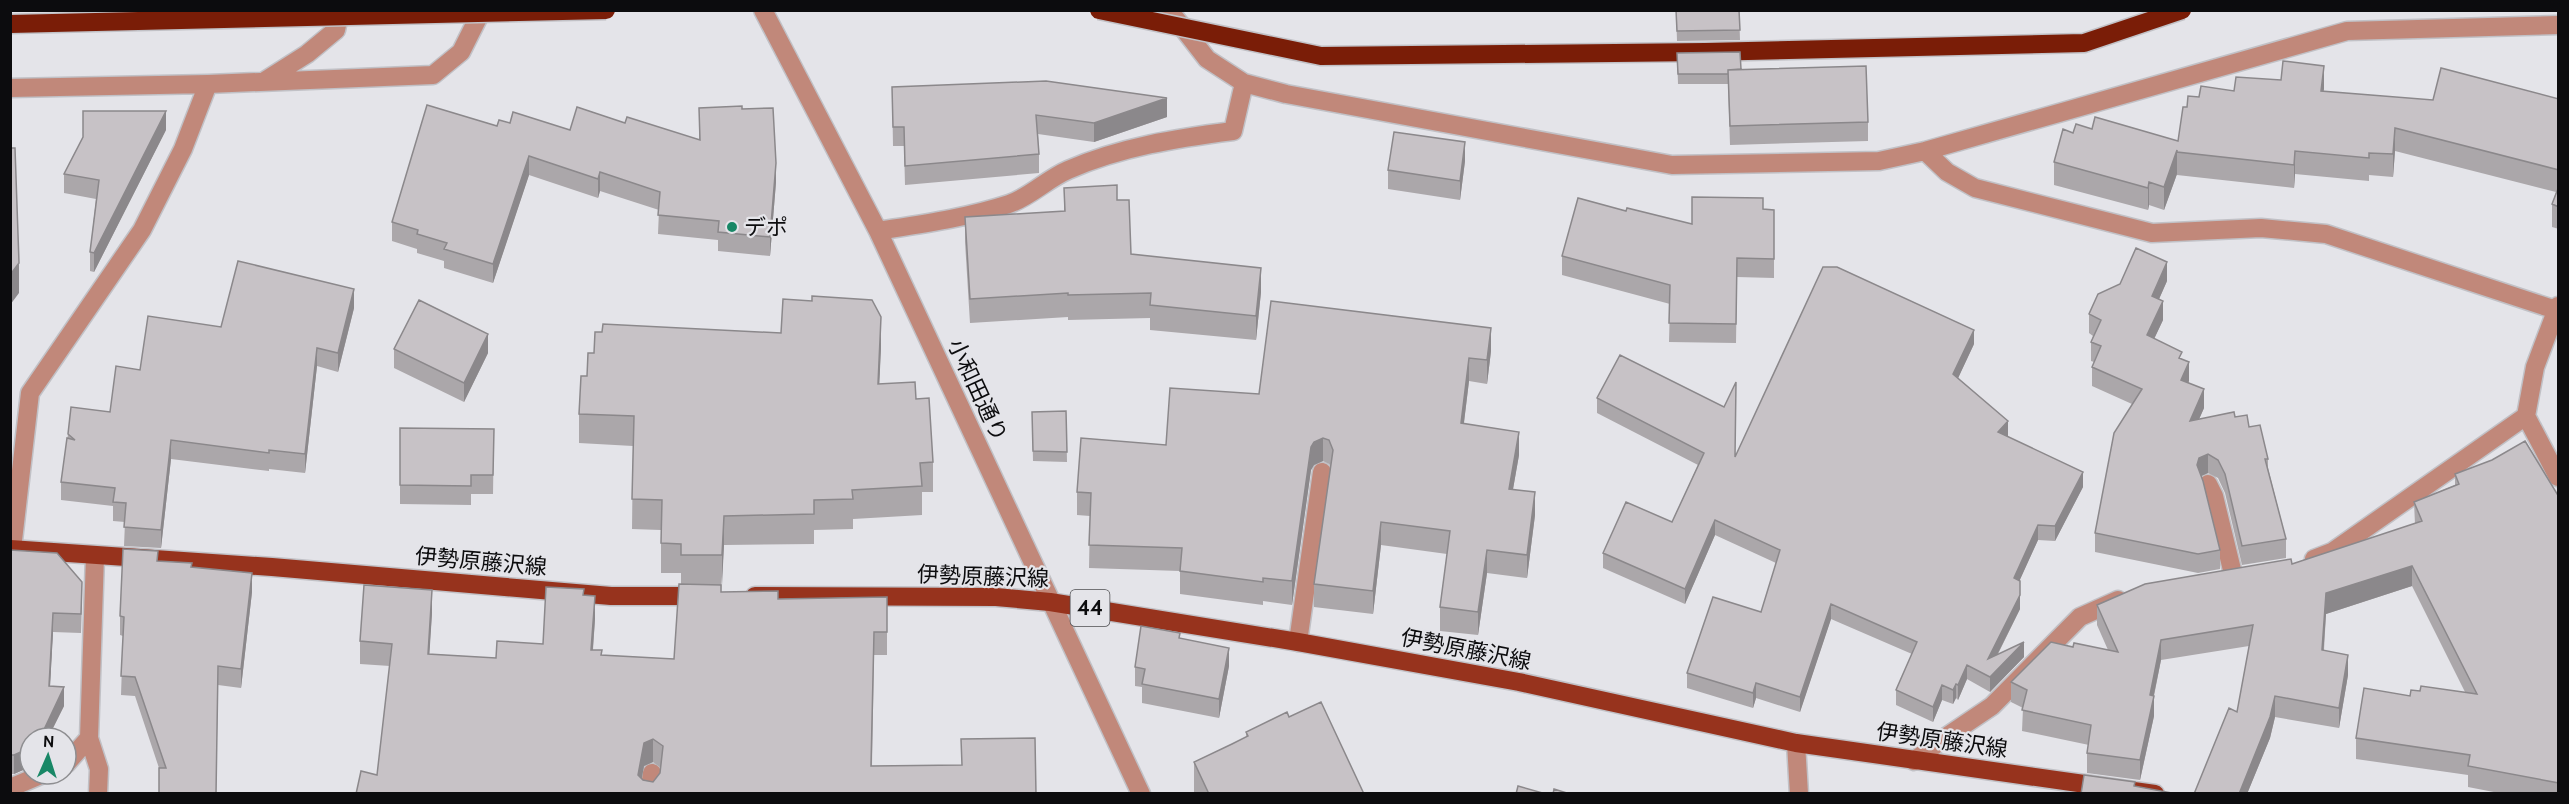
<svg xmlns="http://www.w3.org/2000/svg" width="2569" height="804" font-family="Cabin,'Noto Sans JP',sans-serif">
  <rect width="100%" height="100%" fill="#e4e4e9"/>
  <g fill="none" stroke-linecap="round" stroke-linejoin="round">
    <g stroke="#c1c1c6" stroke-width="21">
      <path id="minor" d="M763,10L878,231L1141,794
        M1169,10L1207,59L1244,83L1286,94L1672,165L1879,161L1925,151L2347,31L2558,25
        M266,80L307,54L336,30L340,10
        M10,88L208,84L433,75L461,52L482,10
        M1925,151L1947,172L1975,188L2152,233L2261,228L2326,234L2556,310
        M878,231C922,224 966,218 1009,204C1030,197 1047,179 1068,170C1120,147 1178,138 1233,131L1244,83
        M2558,306L2535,367L2526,416L2558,477
        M2208,484L2214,496L2234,578
        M12,549L30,393L142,230L183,149L208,84
        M95,556L89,738L99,769L98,794
        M2314,559L2332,552L2526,416
        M1298,642L1322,472
        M1796,743L1799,794
        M1914,761L1943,739L1992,706L2080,617L2118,600
        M66,764L89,738
        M10,788L43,774
        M649,794L652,773"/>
    </g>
    <g stroke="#c1c1c6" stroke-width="21">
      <path id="major" d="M10,549L272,567L611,596H703
        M755,596L996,597L1050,602L1298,642L1519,682L1796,743L2155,794"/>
    </g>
    <use href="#minor" stroke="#c1887a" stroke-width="18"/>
    <use href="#major" stroke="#97331d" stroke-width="18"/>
    <g stroke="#c1c1c6" stroke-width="21" stroke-linecap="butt">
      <path id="highway-bridge" d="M1099,10L1321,56L1705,52L2084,43L2182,10
        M10,24L606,10"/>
    </g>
    <use href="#highway-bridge" stroke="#7a1d07" stroke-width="18"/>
  </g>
  <path fill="#aba7aa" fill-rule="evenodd" d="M1676,10H1739L1740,40L1677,41Z
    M1677,53L1741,69L1868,122V141L1730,145L1728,84H1678Z
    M892,87L1167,117L1094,142L1038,134L1039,154V173L905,185L904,146H893Z
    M2234,91L2324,92L2433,100L2559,99V229L2552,227V204L2556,192L2395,151L2393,177L2369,175V181L2295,174L2294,188L2177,175V174L2164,210L2149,205L2148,210L2054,185V162L2073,133L2092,129L2178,141L2187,107L2199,97Z
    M699,108L742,109L776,182L770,256L718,251V240L658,234L659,210L600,191L598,198L529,175L493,283L444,268V261L417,253V249L392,241V222L497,126L510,123L570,130L625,123L699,140Z
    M166,130L94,272L90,271V252L96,199L64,193V174Z
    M1465,161L1460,200L1388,189V170Z
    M1064,188L1117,200L1131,254L1261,292L1256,340L1150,330V318L1068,320V317L970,323L965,242V217L1064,211Z
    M1763,209L1774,210V278L1737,277L1736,343L1669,342L1670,304L1562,275V256L1626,211L1692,224Z
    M2167,281L2159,299L2163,320L2154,339L2182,360L2189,381L2188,382L2204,408L2199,419L2235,417L2249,427L2268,459V468L2286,539V558L2242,565L2225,493L2218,478L2208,473L2201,476L2220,550V569L2198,573L2095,552V533L2132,404L2092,386V367L2094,362L2091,361V342L2093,336L2089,333V314Z
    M354,308L338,372L317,366L305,473L269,469V471L171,459L161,548L124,546L125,522L113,521V506L61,500V482L68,434L110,412L140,370L221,327Z
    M1974,344L1958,378L2007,436L2083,487L2055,541L2038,540L2019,581L2020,609L1998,654L2024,657L1990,692L1967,679L1958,700L1956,698L1953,704L1942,700L1933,722L1896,705V690L1912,654L1831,619L1800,712L1756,698L1753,708L1687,688V673L1761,612L1776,563L1715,535L1685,604L1603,568V553L1672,522L1698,465L1597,413V398L1735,457Z
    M881,347L879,384L916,399L933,462V492H922V515L853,519V529L814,530V544L724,545L721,592L778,599L887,597V655H874L872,766L1036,794L377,775L390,666L360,664V641L432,613L429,654L496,658L543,644L584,596L595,619L593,650L602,655L674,659L681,584V573H661V530L632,529L633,446L579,443V414L587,376ZM653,762L661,768L660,773L653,782L643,780L641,779L644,766Z
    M394,349L488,353L464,402L394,368Z
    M1491,351L1487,384L1469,381L1464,423L1519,455L1513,489L1535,515L1527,578L1487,573L1478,635L1440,631V607L1447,554L1381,545L1373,614L1314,607V584L1331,467L1329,464L1323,461L1314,465L1311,470L1292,605L1263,601V605L1180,594V571L1089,568L1090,516L1077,515V492L1166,445L1259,394Z
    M1066,411L1067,462L1033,461L1032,412Z
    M400,428L494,429L493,494H471V505L400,504Z
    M2455,474L2559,497V794H2504L2468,787V775L2356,759V738L2410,696L2420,691L2465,692L2412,586L2326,614L2324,650L2348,675L2339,728L2275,717L2270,738L2247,794H2194L2237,712L2249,646L2161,660L2154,696V716L2140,780L2087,773V753L2089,745L2022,731L2023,708L2011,702V682L2073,647L2108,650L2097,625V605L2292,564L2415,524L2414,502L2455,485Z
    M10,550L82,601L81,633L53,632L50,686L64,706L48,738H30V767L14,774H10Z
    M158,561L192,567L252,592L241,688L218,685L216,794L159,768L135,696L121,695L123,636L120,635V616Z
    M1180,638L1229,666L1219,718L1142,703V687L1135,686V667Z
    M1289,717L1364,794H1194V762L1232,744L1246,737V732Z"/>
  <path fill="#8b888b" d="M2324,66V89L2321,114V91Z
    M1167,98V117L1094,142V123Z
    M166,111V130L94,272V253Z
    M2395,128V151L2393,177V154Z
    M1465,142V161L1460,200V181Z
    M2177,150V174L2164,210V187Z
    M2295,151V174L2294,188V165Z
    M529,156V175L493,283V264Z
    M776,163V182L770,256V237Z
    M600,172V191L598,198V179Z
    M2149,182V205L2148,210V188Z
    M2167,262V281L2152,315V296Z
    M19,263V293L10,305V275Z
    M1261,268V292L1256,340V316Z
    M354,289V308L338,372V353Z
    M2163,301V320L2147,354V335Z
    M881,317V347L878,414V384Z
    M1491,328V351L1487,384V360Z
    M1974,330V344L1953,389V374Z
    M488,334V353L464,402V383Z
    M317,348V366L305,473V454Z
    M1469,358V381L1461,446V423Z
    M2189,362V381L2181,399V380Z
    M2204,389V408L2190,440V421Z
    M2008,421V436L1998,446V432Z
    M1519,432V455L1509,512V489Z
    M1323,438V461L1314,465L1311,470L1292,605V581L1311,447L1314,442Z
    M171,440V459L161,548V530Z
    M2208,454V473L2199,477L2197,465L2199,458Z
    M2083,472V487L2055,541V526Z
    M1535,492V515L1527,578V555Z
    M724,516V545L722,585V555Z
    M1715,520V535L1685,604V589Z
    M1381,522V545L1373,614V591Z
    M2038,525V540L2014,593V578Z
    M1487,550V573L1478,635V612Z
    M2412,566V586L2326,614L2322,671V650L2326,593Z
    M252,573V592L241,688V669Z
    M432,590V613L428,677V654Z
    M2020,595V609L1988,673V659Z
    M595,596V619L591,673V650Z
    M1831,604V619L1800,712V697Z
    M53,613V632L49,705V686Z
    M2161,640V660L2153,699L2154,696V716L2140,780V760L2150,695Z
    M2024,642V657L1990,692V677Z
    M1229,648V666L1219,718V699Z
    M2348,655V675L2339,728V708Z
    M1967,665V679L1958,700V685Z
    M1756,683V698L1753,708V693Z
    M1956,684V698L1953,704V690Z
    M1942,685V700L1933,722V707Z
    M64,687V706L48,738H40Z
    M2275,696V717L2270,738L2247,794H2239Z
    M653,739V762L644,766L639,794L638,775L644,743Z
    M30,748V767L14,774V755Z"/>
  <path fill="#c7c2c6" stroke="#8b888b" stroke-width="1.5" fill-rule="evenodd" d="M1676,10H1739L1740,30L1677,31Z
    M1740,52L1741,69L1728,70V74H1678L1677,53Z
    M2283,61L2324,66L2321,91L2433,100L2441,68L2559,99V170L2395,128L2393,154L2369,153V158L2295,151L2294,165L2177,152V150L2164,187L2149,182L2148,188L2054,162L2063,129L2073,133L2076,124L2092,129L2095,117L2178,141L2183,107H2187L2188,96L2199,97L2201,86L2234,91L2236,77L2281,80Z
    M1866,66L1868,122L1730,126L1728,70Z
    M1046,81L1167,98L1094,123L1036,115L1039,154L905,166L904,127H893L892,87Z
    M427,105L497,126L499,120L510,123L513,112L570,130L577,107L625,123L627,117L700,140L699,108L742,106V109L773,108L776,163L770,237L718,232L719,221L658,215L660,192L600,172L598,179L529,156L493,264L444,249L447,243L417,234L418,230L392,222Z
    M83,111H166L94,253L90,252L99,180L64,174L83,137Z
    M1394,132L1465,142L1460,181L1388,170Z
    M10,148H15L19,263L10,275Z
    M1117,185V200H1129L1131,254L1261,268L1256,316L1150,305L1151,293L1068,295V293L970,299L965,217L1065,211L1064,188Z
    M2559,186V207L2552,204Z
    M1692,197L1763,198V209L1774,210V259L1737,258L1736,324L1669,323L1670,285L1562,256L1578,198L1626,211L1627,208L1692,224Z
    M2136,248L2167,262L2152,296L2163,301L2147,335L2182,352L2179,358L2189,362L2181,380L2204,389L2190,421L2234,412L2235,417L2247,415L2249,427L2260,425L2268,459H2265L2286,539L2242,546L2225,474L2218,460L2208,454L2199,458L2197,465L2203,481L2220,550L2198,554L2095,533L2114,433L2142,389L2092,367L2101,346L2091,342L2101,320L2089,314L2098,294L2120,284Z
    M238,261L354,289L338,353L317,348L305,454L269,450V453L171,440L161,530L124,527L126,503L113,502L115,488L61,482L67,438L75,440L68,434L71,407L110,412L116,366L140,370L148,316L221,327Z
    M1823,267H1837L1974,330L1953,374L2008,421L1998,432L2083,472L2055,526L2038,525L2014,578L2020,581V595L1988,659L2024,642L1990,677L1967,665L1958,685L1956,684L1953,690L1942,685L1933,707L1896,690L1917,642L1831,604L1800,697L1756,683L1753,693L1687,673L1713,597L1761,612L1780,550L1715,520L1685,589L1603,553L1626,502L1672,522L1704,453L1597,398L1620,355L1724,407L1736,382L1735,457Z
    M812,296L872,300L881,317L878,384L915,382L916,399L929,398L933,462L920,463L922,486L852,490L853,499L814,500V514L724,516L722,555H681V544L661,543L662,500L632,499L634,416L579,414L581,376H587L588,353H594L595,332H602L603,324L781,333L783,299L812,301Z
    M419,300L488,334L464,383L394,349Z
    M1271,301L1491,328L1487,360L1469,358L1461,423L1519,432L1509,489L1535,492L1527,555L1487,550L1478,612L1440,607L1450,531L1381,522L1373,591L1314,584L1333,450L1329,440L1323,438L1314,442L1311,447L1292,581L1263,578V582L1180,571L1182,548L1089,545L1091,493L1077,492L1081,438L1166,445L1170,388L1259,394Z
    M1066,411L1067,452L1033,451L1032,412Z
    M400,428L494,429L493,475H471V486L400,485Z
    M2525,441L2559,497V783L2468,766L2470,755L2356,738L2364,688L2410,696L2411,690L2420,691L2421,686L2477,694L2412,566L2326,593L2322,650L2348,655L2339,708L2275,696L2270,717L2239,794H2194L2229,708L2237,712L2253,625L2161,640L2150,695L2154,696L2140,760L2087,753L2091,725L2022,710L2027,690L2011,682L2051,642L2073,647L2074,643L2118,652L2097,605L2145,584L2291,559L2292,564L2422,521L2414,502L2459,484L2455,474L2492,460Z
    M123,549L158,551L157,561L192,563L191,567L252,573L241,669L218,666L216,794H159V768H166L135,677L121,676L124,617L120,616Z
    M10,550L57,553L82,582L81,614L53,613L49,686L64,687L40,738H30V748L14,755H10Z
    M679,584L721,585V592L778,591V599L887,597V632H874L871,766L962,765L961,739L1035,738L1036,794H356L361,771L377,775L392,644L360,641L364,585L432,590L428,654L496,658L497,641L543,644L546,587L584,589L583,595L595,596L591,650H602L601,655L674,659ZM653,739L663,746L660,773L653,782L643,780L638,775L644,743Z
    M1141,626L1180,633L1179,638L1229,648L1219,699L1142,684L1145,669L1135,667Z
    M1321,702L1364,794H1209L1194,762L1232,744L1248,736L1246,732L1287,712L1289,717Z
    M2084,775L2135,782L2134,786L2177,794H2081Z
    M1518,786L1546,794H1516Z
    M1554,789L1570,794H1553Z"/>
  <circle fill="#188766" stroke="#e4e4e9" stroke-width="2" cx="732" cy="227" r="6"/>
  <g text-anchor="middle" stroke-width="4.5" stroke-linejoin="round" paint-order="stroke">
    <rect fill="#e4e4e9" stroke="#4d4d50" stroke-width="1.5" x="1070.5" y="590" width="39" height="36" rx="4.5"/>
    <g font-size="21" font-weight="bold" fill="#0c0c0e">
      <text x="1090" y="615">44</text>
    </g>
    <g font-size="22" fill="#0c0c0e" stroke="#e4e4e9" text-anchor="start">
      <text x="744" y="235">デポ</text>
    </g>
    <g font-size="22" fill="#0c0c0e" stroke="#e4e4e9">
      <text transform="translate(978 390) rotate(65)" y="8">小和田通り</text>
      <text transform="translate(481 561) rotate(5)" y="8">伊勢原藤沢線</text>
      <text transform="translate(983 576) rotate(2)" y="8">伊勢原藤沢線</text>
      <text transform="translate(1466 649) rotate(11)" y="8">伊勢原藤沢線</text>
      <text transform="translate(1942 740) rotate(8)" y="8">伊勢原藤沢線</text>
    </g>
  </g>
  <rect width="2569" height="804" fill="none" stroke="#0c0c0e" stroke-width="24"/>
  <g transform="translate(48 756) rotate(3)"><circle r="28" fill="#e4e4e9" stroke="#8e8e91" stroke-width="1.5"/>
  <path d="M0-4.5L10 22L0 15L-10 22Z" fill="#188766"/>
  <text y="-9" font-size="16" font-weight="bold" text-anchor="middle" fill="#0c0c0e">N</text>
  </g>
</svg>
